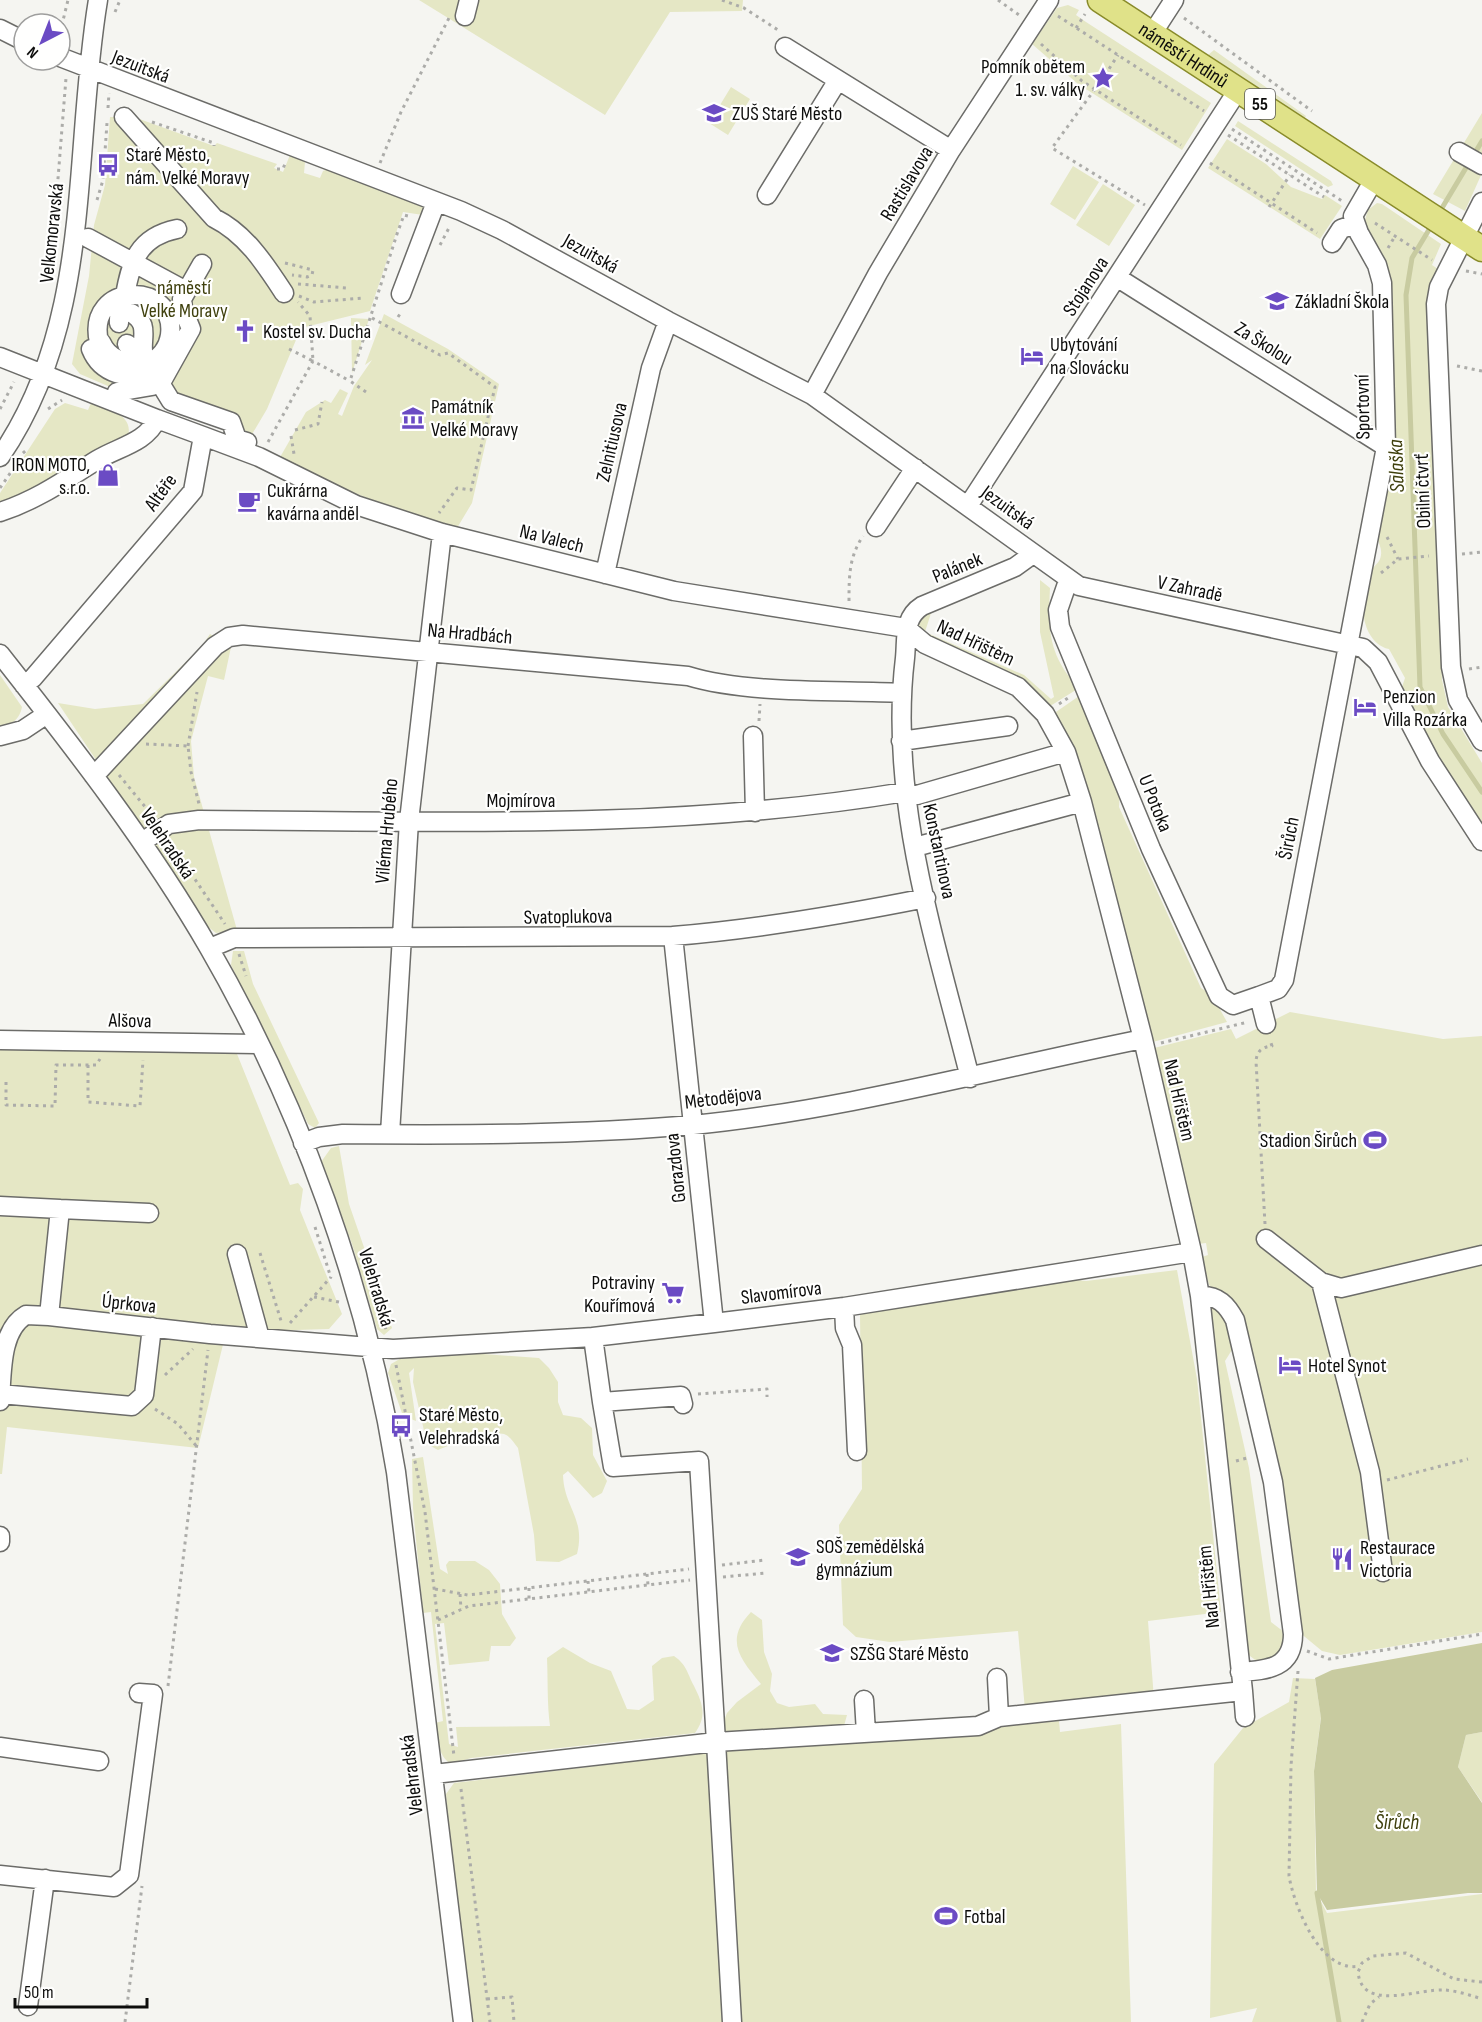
<svg xmlns="http://www.w3.org/2000/svg" width="1482" height="2022" font-family="'Sofia Sans Condensed',sans-serif">
  <rect width="100%" height="100%" fill="#f5f5f1"/>
  <path fill="#e5e7c5" d="M419,0H743L742,11L670,12L605,115Z
    M1068,5L1079,10L1076,15L1086,22L1211,103L1182,150L1078,84L1032,44L1057,8Z
    M1214,50L1306,116L1305,118L1208,55Z
    M731,87L750,99L728,135L709,123Z
    M1482,113V173L1465,211L1433,194Z
    M110,117H134L214,146L217,143L277,164L274,168L283,172L290,155L305,162L304,173L320,178L323,171L328,169L420,203L424,209L423,215L403,212L370,311L301,328L267,409L248,441L232,421L155,391L138,399L80,374L72,364L89,276L94,225L105,185Z
    M1238,121L1331,181L1333,185L1328,187L1235,126Z
    M1227,139L1266,164L1291,187L1322,199L1325,195L1342,206L1320,239L1208,168Z
    M1073,166L1099,182L1075,220L1050,204Z
    M1103,184L1135,205L1109,246L1076,225Z
    M1377,203L1382,204L1441,244L1432,265L1438,269L1428,292L1442,680L1448,707L1482,763V827L1445,770L1401,690L1405,678L1389,649C1359,642 1357,593 1372,570C1375,564 1380,563 1381,555C1382,548 1378,543 1378,537C1377,528 1380,518 1382,509L1372,245L1364,223L1368,210Z
    M384,314L448,349L499,384L472,503L457,528C391,509 340,489 279,459L306,412L325,400L331,403L340,389L348,393L338,414L342,416L354,386L372,360L365,365Z
    M351,318L369,319L352,373Z
    M65,403L88,410L91,403C107,409 134,414 128,436L18,499L0,505V493L55,409Z
    M1040,580L1050,588C1048,629 1048,656 1079,688L1047,708L926,639L917,628L918,621L928,609L932,610L925,632L1024,675L1051,699L1054,697L1040,632Z
    M210,634L231,647L224,680L208,676L191,741L194,777L237,930L216,933L207,926L58,703L95,709L143,704L202,646Z
    M0,675L22,707C19,721 12,723 0,728Z
    M1082,694L1120,791L1119,807L1201,988L1212,995L1227,1022L1149,1043L1082,771L1053,714Z
    M233,951H244L253,984L319,1123L315,1128L308,1124L231,965Z
    M1290,1012L1443,1039L1482,1036V1632L1340,1655L1322,1651L1299,1632L1235,1307L1209,1285L1202,1257L1208,1255L1206,1243L1198,1244L1150,1049L1231,1029L1236,1039Z
    M0,1040L233,1044L290,1185L298,1183L303,1189L300,1210L342,1314L329,1329L226,1332L198,1448L7,1427L2,1474H0Z
    M339,1146L349,1204L392,1328L384,1335L377,1329L352,1244L321,1162L331,1148Z
    M1177,1270L1197,1379L1221,1612L1148,1621L1154,1699L1025,1710L1018,1631L890,1642L856,1637L843,1625L839,1525L862,1489L860,1314L1066,1279L1086,1281Z
    M1214,1305L1226,1318L1235,1345L1225,1361L1249,1468L1271,1622L1284,1632L1285,1646L1276,1655L1258,1662L1246,1653L1209,1308Z
    M470,1353L539,1358L549,1368L558,1382V1402L563,1415L581,1418L592,1428L593,1455L607,1481L602,1493L593,1498L568,1471L563,1475C564,1508 586,1518 577,1554L559,1562L536,1561L534,1535L518,1448C514,1443 510,1436 504,1434C485,1430 455,1443 438,1450L427,1444L413,1382L414,1368L409,1373L416,1421L403,1416L388,1373L391,1364L405,1356Z
    M423,1457L440,1569L448,1574L446,1565L449,1561H475L489,1570L500,1584L502,1614L516,1638L510,1646H491L489,1661L449,1665L444,1623L435,1624L449,1744L458,1747L456,1727L550,1726C547,1703 548,1681 547,1658L563,1647L590,1663L611,1671L627,1709L639,1710L654,1700L652,1666L662,1658L674,1656C687,1665 687,1673 694,1686C703,1704 707,1716 695,1733L471,1758L451,1764C437,1755 438,1738 435,1723L443,1721L431,1612L423,1613L413,1508L412,1459Z
    M751,1612L762,1620L764,1652L772,1674L770,1691L777,1703L789,1707L815,1704L823,1714L847,1715L844,1726L724,1734L722,1726L727,1713L737,1702L761,1684C740,1659 724,1640 751,1612Z
    M1293,1678L1315,1679L1321,1717L1314,1770L1316,1892L1327,1913L1482,1894V2022H1252L1257,2008L1210,2018L1214,1764L1243,1728L1289,1702Z
    M1059,1721L1060,1732L1121,1724L1131,2022H473L450,1844L446,1794L454,1783L705,1753Z
    M1482,1732V1802L1458,1767L1466,1735Z"/>
  <path fill="#c8cba0" d="M1482,1643V1732L1466,1735L1458,1767L1482,1803V1893H1468L1327,1910L1317,1893L1314,1771L1321,1718L1315,1678L1332,1670Z"/>
  <g fill="none" stroke-linecap="round" stroke-linejoin="round">
    <path stroke="#c8cba0" stroke-width="5" d="M1439,213L1482,141
      M1433,223L1412,258L1406,295L1420,687L1443,734L1482,792
      M1317,1893L1339,2022"/>
    <g stroke="#6c6c69" stroke-width="21">
      <path id="minor" d="M465,16L469,0
        M0,29L24,41
        M1152,34L1174,0
        M785,47L951,150
        M60,57L461,211L502,230L668,321L812,395L1079,586L1363,648L1378,662L1430,761L1482,841
        M124,117L214,218C246,234 265,264 284,293
        M1459,152L1482,165
        M767,195L838,80
        M1482,202L1439,287L1436,304L1451,667L1458,700L1482,741
        M88,238L186,291
        M1332,243L1341,229L1355,224
        M1118,278L1386,447
        M401,294L436,202
        M119,323C118,313 123,305 125,295C131,262 138,237 177,229
        M99,342C85,281 177,280 170,335C168,349 160,358 148,364
        M101,342C109,360 126,366 144,357L171,401L231,422L237,439L247,442
        M127,344L144,357C139,341 152,324 131,313
        M91,349C101,374 129,381 153,372
        M0,357L157,419
        M117,392L152,386L162,381L191,329L183,309L182,299L202,264
        M812,395L878,273L951,150L1049,0
        M203,436L259,457L356,505L442,533L674,591L906,628
        M0,457C94,320 72,156 98,0
        M968,506L1238,90
        M0,512C37,500 65,480 97,460C118,447 146,443 157,419L203,436L193,491L33,678L24,685
        M876,527L915,468
        M605,574L651,368L668,321
        M1068,581L1058,610L1060,627L1151,849L1219,996L1233,1005L1259,996
        M906,628L925,644L1018,687L1045,714L1066,752L1082,802L1143,1039L1192,1252L1200,1296L1243,1691L999,1717
        M0,654C74,748 149,844 209,948C301,1107 367,1291 396,1472L463,2022
        M0,736L23,730L47,714
        M753,736L755,812
        M901,741L1008,726
        M94,776L215,646L229,637L243,635L688,676C747,694 837,690 900,693
        M142,842L169,824L199,820C435,821 671,831 905,792L917,795L1066,752
        M915,847L1082,802
        M673,936L714,1323
        M210,948L234,938L673,936C758,929 841,915 926,898
        M1266,1024L1259,996L1278,989L1284,980L1386,447L1382,283L1377,265L1359,233L1353,216L1375,178
        M0,1040L259,1044
        M970,1078C936,942 888,800 905,658C907,638 903,618 922,606L1015,567L1033,554
        M390,1134L409,821L442,533
        M303,1143L319,1137L343,1134C459,1135 577,1135 693,1125C845,1110 993,1069 1143,1039
        M0,1206L60,1209L49,1316L210,1334L393,1349L593,1337L714,1323L844,1307L1192,1252
        M60,1209L149,1213
        M1266,1239L1321,1282L1341,1288L1482,1255
        M237,1254L260,1338
        M1321,1282L1370,1472L1383,1572
        M1200,1296C1218,1295 1227,1305 1235,1320L1273,1482L1293,1634C1293,1668 1268,1670 1240,1672
        M844,1307L845,1328L852,1345L857,1451
        M593,1337L602,1402L681,1396L683,1404
        M0,1394L132,1406L144,1395L152,1327
        M0,1401C2,1373 0,1330 26,1315L49,1316
        M602,1402L613,1467L699,1461L716,1742L978,1726L999,1717L997,1678
        M0,1536V1542
        M1243,1691L1245,1717
        M864,1700L866,1733
        M0,1747L99,1761
        M434,1774L716,1742L732,2022
        M0,1875L114,1887L129,1875L153,1694L139,1693
        M28,2006L45,1879"/>
    </g>
    <g stroke="#898b2a" stroke-width="27">
      <g id="major">
        <path id="s1" d="M1100,0L1482,249"/>
      </g>
    </g>
    <path stroke="#acaca9" stroke-width="3" stroke-dasharray="3 4.5" stroke-linecap="butt" d="M722,0L744,8L778,30
      M998,0L1019,15
      M115,12L120,0
      M1058,16L1204,111
      M1184,18L1312,111
      M1076,28L1085,14
      M60,33L68,0
      M1041,44L1082,81L1181,145
      M1105,75L1118,55
      M1095,89L1052,148L1145,205
      M108,108L109,93
      M152,122L214,143V146
      M1232,129L1342,201
      M1228,135L1324,197
      M380,163L401,112L449,18
      M1210,163L1317,233
      M277,169H283L286,161
      M97,200L103,180L107,123
      M1269,207L1290,175
      M1375,223L1432,260
      M440,245L450,226
      M1388,248L1395,236
      M52,254L66,78
      M285,263L313,270L312,275L307,277L292,275
      M1466,271L1482,274
      M298,284L347,288
      M299,296L314,302L363,298
      M398,317L402,311
      M372,318L440,355L448,353L495,387L471,490L457,488L439,513
      M289,349L313,361L310,316L298,302
      M1457,366L1482,371
      M366,392L350,381L397,234L404,215L412,217
      M0,409L14,382
      M48,409L62,400
      M295,430L318,424L322,402
      M291,436L294,454
      M268,442L313,361L350,381
      M23,451L43,473
      M0,488L11,472
      M1387,537L1398,559
      M1462,554L1482,552
      M1381,573L1398,559L1429,556
      M849,601C849,576 849,557 863,536
      M1469,669L1482,667
      M1059,704L1071,696
      M759,721L760,704
      M146,744L188,746L191,772L199,804
      M188,746L197,692
      M119,775L151,814
      M170,842L225,924
      M239,954L246,976
      M1161,1043L1248,1022
      M88,1065V1102L140,1106L143,1060
      M6,1082V1105L55,1106L56,1065H96L100,1059
      M1265,1224L1256,1061C1257,1051 1262,1047 1272,1046L1270,1040
      M315,1227L331,1278
      M260,1253L282,1324
      M314,1297L339,1302
      M383,1319L387,1333
      M290,1323L331,1277
      M396,1365L425,1512L454,1756
      M165,1375L193,1349
      M698,1394L767,1389V1397
      M155,1409L178,1424L198,1448
      M1236,1461L1247,1458
      M1387,1480L1468,1459
      M722,1565L765,1560
      M647,1574L648,1585
      M723,1577L766,1573
      M588,1581L589,1593
      M529,1588V1600
      M435,1589L468,1595L689,1569
      M460,1594L461,1609
      M438,1620L469,1606L690,1580
      M1307,1651L1329,1659L1482,1634
      M1298,1671L1291,1766L1289,1876C1294,1905 1320,1974 1360,1966
      M168,1686L208,1350
      M461,1789L490,2022
      M1482,1982L1454,1979L1406,1953L1373,1956L1362,1963L1358,1972C1362,2013 1419,1988 1445,1990C1457,1991 1470,1995 1482,1999
      M487,1999L512,1997L514,2022
      M125,2022L142,1886
      M1362,2022L1370,2004L1379,1997"/>
    <use href="#minor" stroke="#fff" stroke-width="18"/>
    <use href="#major" stroke="#e0e289" stroke-width="24"/>
  </g>
  <defs>
    <g id="sight-bare" transform="scale(1.8)"><path d="M0-6L1.8-2.2L6-1.7L2.9 1.2L3.7 5.4L0 3.3L-3.7 5.4L-2.9 1.2L-6-1.7L-1.8-2.2Z" fill="#6b4bc4" stroke="#fffffe" stroke-width="2.5" paint-order="stroke"/></g>
    <g id="school-bare" transform="scale(1.8)"><path d="M0-5L7-2L0 1L-7-2ZM-4 1L0 2.5L4 1V4Q0 6-4 4Z" fill="#6b4bc4" stroke="#fffffe" stroke-width="2.5" paint-order="stroke"/></g>
    <g id="bus-bare" transform="scale(1.8)"><path d="M-5-6H5V4H4V6H2V4H-2V6H-4V4H-5ZM-3.5-4V0h7V-4ZM-3.5 1.2v1.5H-2V1.2ZM2 1.2v1.5H3.5V1.2Z" fill="#6b4bc4" stroke="#fffffe" stroke-width="2.5" paint-order="stroke"/></g>
    <g id="church-bare" transform="scale(1.8)"><path d="M-1.2-6h2.4v3.5h3.3v2.4h-3.3V6h-2.4V-.1h-3.3v-2.4h3.3Z" fill="#6b4bc4" stroke="#fffffe" stroke-width="2.5" paint-order="stroke"/></g>
    <g id="hotel-bare" transform="scale(1.8)"><path d="M-6-4.5h1.5V1H6V5H4.5V3h-9V5H-6ZM-4 0a1.8 1.8 0 1 1 3.6 0ZM.5 0V-2.5h3Q6-2.5 6 0Z" fill="#6b4bc4" stroke="#fffffe" stroke-width="2.5" paint-order="stroke"/></g>
    <g id="museum-bare" transform="scale(1.8)"><path d="M0-6L6-3V-2H-6V-3ZM-5-1h2V3h-2ZM-1-1h2V3h-2ZM3-1h2V3H3ZM-6 4H6V6H-6Z" fill="#6b4bc4" stroke="#fffffe" stroke-width="2.5" paint-order="stroke"/></g>
    <g id="shop-bare" transform="scale(1.8)"><path d="M-5-2.5h2.3a2.7 3.5 0 0 1 5.4 0H5L5.5 6h-11ZM-1.5-2.5h3a1.5 2.3 0 0 0-3 0Z" fill="#6b4bc4" stroke="#fffffe" stroke-width="2.5" paint-order="stroke"/></g>
    <g id="cafe-bare" transform="scale(1.8)"><path d="M-5.5-4.5H6V0H3Q3 3.5 0 3.5H-2.5Q-5.5 3.5-5.5 0ZM3-3.2v2h1.7v-2ZM-6 4.5H4V6H-6Z" fill="#6b4bc4" stroke="#fffffe" stroke-width="2.5" paint-order="stroke"/></g>
    <g id="stadium-bare" transform="scale(1.8)"><path d="M0-5a6.5 5 0 1 0 0 10a6.5 5 0 1 0 0-10ZM-3.5-1.8h7v3.6h-7Z" fill="#6b4bc4" stroke="#fffffe" stroke-width="2.5" paint-order="stroke"/></g>
    <g id="supermarket-bare" transform="scale(1.8)"><path d="M-6-5.5h2.5l.6 2H6L4.5 2H-2.5L-4.4-4H-6ZM-1.5 3.2a1.3 1.3 0 1 0 .1 0ZM3 3.2a1.3 1.3 0 1 0 .1 0Z" fill="#6b4bc4" stroke="#fffffe" stroke-width="2.5" paint-order="stroke"/></g>
    <g id="university-bare" transform="scale(1.8)"><path d="M0-5L7-2L0 1L-7-2ZM-4 1L0 2.5L4 1V4Q0 6-4 4Z" fill="#6b4bc4" stroke="#fffffe" stroke-width="2.5" paint-order="stroke"/></g>
    <g id="restaurant-bare" transform="scale(1.8)"><path d="M-5-6h1v4h1v-4h1v4h1v-4h1v5L-1.5 .5V6h-2V.5L-5-1ZM5-6V6H3V1.5H1.5Q1.5-4 5-6Z" fill="#6b4bc4" stroke="#fffffe" stroke-width="2.5" paint-order="stroke"/></g>
  </defs>
  <g fill-rule="evenodd">
    <use href="#sight-bare" x="1103" y="78"/>
    <use href="#school-bare" x="714" y="113"/>
    <use href="#bus-bare" x="108" y="165"/>
    <use href="#school-bare" x="1277" y="301"/>
    <use href="#church-bare" x="245" y="331"/>
    <use href="#hotel-bare" x="1032" y="356"/>
    <use href="#museum-bare" x="413" y="418"/>
    <use href="#shop-bare" x="108" y="475"/>
    <use href="#cafe-bare" x="249" y="501"/>
    <use href="#hotel-bare" x="1365" y="707"/>
    <use href="#stadium-bare" x="1375" y="1140"/>
    <use href="#supermarket-bare" x="673" y="1293"/>
    <use href="#hotel-bare" x="1290" y="1365"/>
    <use href="#bus-bare" x="401" y="1426"/>
    <use href="#university-bare" x="798" y="1557"/>
    <use href="#restaurant-bare" x="1342" y="1559"/>
    <use href="#university-bare" x="832" y="1653"/>
    <use href="#stadium-bare" x="946" y="1916"/>
  </g>
  <g text-anchor="middle" stroke-width="4.5" stroke-linejoin="round" paint-order="stroke">
    <rect fill="#fffffe" stroke="#565655" stroke-width="1.5" x="1245" y="89" width="30" height="30" rx="4.5"/>
    <g font-size="18" font-weight="bold" fill="#0d0d0c">
      <text x="1260" y="110">55</text>
    </g>
    <g font-size="20" fill="#0d0d0c" stroke="#fffffe">
      <text dy="7" stroke="none"><textPath href="#s1" startOffset="100">náměstí Hrdinů</textPath></text>
      <text transform="translate(141 66) rotate(21)" y="7">Jezuitská</text>
      <text transform="translate(906 183) rotate(-59)" y="7">Rastislavova</text>
      <text transform="translate(51 233) rotate(-84)" y="7">Velkomoravská</text>
      <text transform="translate(591 253) rotate(29)" y="7">Jezuitská</text>
      <text transform="translate(1085 286) rotate(-57)" y="7">Stojanova</text>
      <text transform="translate(1264 343) rotate(32)" y="7">Za Školou</text>
      <text transform="translate(1362 407) rotate(-91)" y="7">Sportovní</text>
      <text transform="translate(611 442) rotate(-77)" y="7">Zelnitiusova</text>
      <text transform="translate(1422 491) rotate(-92)" y="7">Obilní čtvrť</text>
      <text transform="translate(160 492) rotate(-54)" y="7">Altéře</text>
      <text transform="translate(1008 507) rotate(36)" y="7">Jezuitská</text>
      <text transform="translate(552 538) rotate(14)" y="7">Na Valech</text>
      <text transform="translate(957 567) rotate(-22)" y="7">Palánek</text>
      <text transform="translate(1190 588) rotate(12)" y="7">V Zahradě</text>
      <text transform="translate(470 633) rotate(5)" y="7">Na Hradbách</text>
      <text transform="translate(976 642) rotate(25)" y="7">Nad Hřištěm</text>
      <text x="521" y="807">Mojmírova</text>
      <text transform="translate(1156 803) rotate(68)" y="7">U Potoka</text>
      <text transform="translate(386 831) rotate(-85)" y="7">Viléma Hrubého</text>
      <text transform="translate(1288 838) rotate(-79)" y="7">Širůch</text>
      <text transform="translate(168 843) rotate(56)" y="7">Velehradská</text>
      <text transform="translate(940 851) rotate(78)" y="7">Konstantinova</text>
      <text transform="translate(568 916) rotate(-1)" y="7">Svatoplukova</text>
      <text transform="translate(130 1020) rotate(1)" y="7">Alšova</text>
      <text transform="translate(723 1097) rotate(-7)" y="7">Metodějova</text>
      <text transform="translate(1180 1100) rotate(77)" y="7">Nad Hřištěm</text>
      <text transform="translate(675 1168) rotate(-96)" y="7">Gorazdova</text>
      <text transform="translate(377 1287) rotate(73)" y="7">Velehradská</text>
      <text transform="translate(781 1292) rotate(-7)" y="7">Slavomírova</text>
      <text transform="translate(129 1303) rotate(6)" y="7">Úprkova</text>
      <text transform="translate(1208 1587) rotate(-96)" y="7">Nad Hřištěm</text>
      <text transform="translate(411 1775) rotate(-97)" y="7">Velehradská</text>
    </g>
    <g font-size="20" fill="#0d0d0c" stroke="#fffffe" text-anchor="start">
      <text x="1085" y="73" text-anchor="end">Pomník obětem<tspan x="1085" dy="23">1. sv. války</tspan></text>
      <text x="732" y="120">ZUŠ Staré Město</text>
      <text x="126" y="161">Staré Město,<tspan x="126" dy="23">nám. Velké Moravy</tspan></text>
      <text x="1295" y="308">Základní Škola</text>
      <text x="263" y="338">Kostel sv. Ducha</text>
      <text x="1050" y="351">Ubytování<tspan x="1050" dy="23">na Slovácku</tspan></text>
      <text x="431" y="413">Památník<tspan x="431" dy="23">Velké Moravy</tspan></text>
      <text x="90" y="471" text-anchor="end">IRON MOTO,<tspan x="90" dy="23">s.r.o.</tspan></text>
      <text x="267" y="497">Cukrárna<tspan x="267" dy="23">kavárna anděl</tspan></text>
      <text x="1383" y="703">Penzion<tspan x="1383" dy="23">Villa Rozárka</tspan></text>
      <text x="1357" y="1147" text-anchor="end">Stadion Širůch</text>
      <text x="655" y="1289" text-anchor="end">Potraviny<tspan x="655" dy="23">Kouřímová</tspan></text>
      <text x="1308" y="1372">Hotel Synot</text>
      <text x="419" y="1421">Staré Město,<tspan x="419" dy="23">Velehradská</tspan></text>
      <text x="816" y="1553">SOŠ zemědělská<tspan x="816" dy="23">gymnázium</tspan></text>
      <text x="1360" y="1554">Restaurace<tspan x="1360" dy="23">Victoria</tspan></text>
      <text x="850" y="1660">SZŠG Staré Město</text>
      <text x="964" y="1923">Fotbal</text>
    </g>
    <g font-size="20" fill="#40410e" stroke="#fffffe">
      <text x="184" y="294">náměstí<tspan x="184" dy="23">Velké Moravy</tspan></text>
    </g>
    <g font-size="21" font-style="italic" fill="#3f400d" stroke="#fffffe">
      <text transform="translate(1396 466) rotate(-92)" y="7">Salaška</text>
      <text x="1397" y="1829">Širůch</text>
    </g>
  </g>
  <g transform="translate(42 42) rotate(222)"><circle r="28" fill="#fffffe" stroke="#9e9e9d" stroke-width="1.5"/>
  <path d="M0-4.5L10 22L0 15L-10 22Z" fill="#6b4bc4"/>
  <text y="-9" font-size="16" font-weight="bold" text-anchor="middle" fill="#0d0d0c">N</text>
  </g>
  <path d="M15 1998v9h132v-9" fill="none" stroke="#0d0d0c" stroke-width="3"/>
  <text x="24" y="1998" font-size="18" fill="#0d0d0c" stroke="#fffffe" stroke-width="4.5" paint-order="stroke">50 m</text>
</svg>
